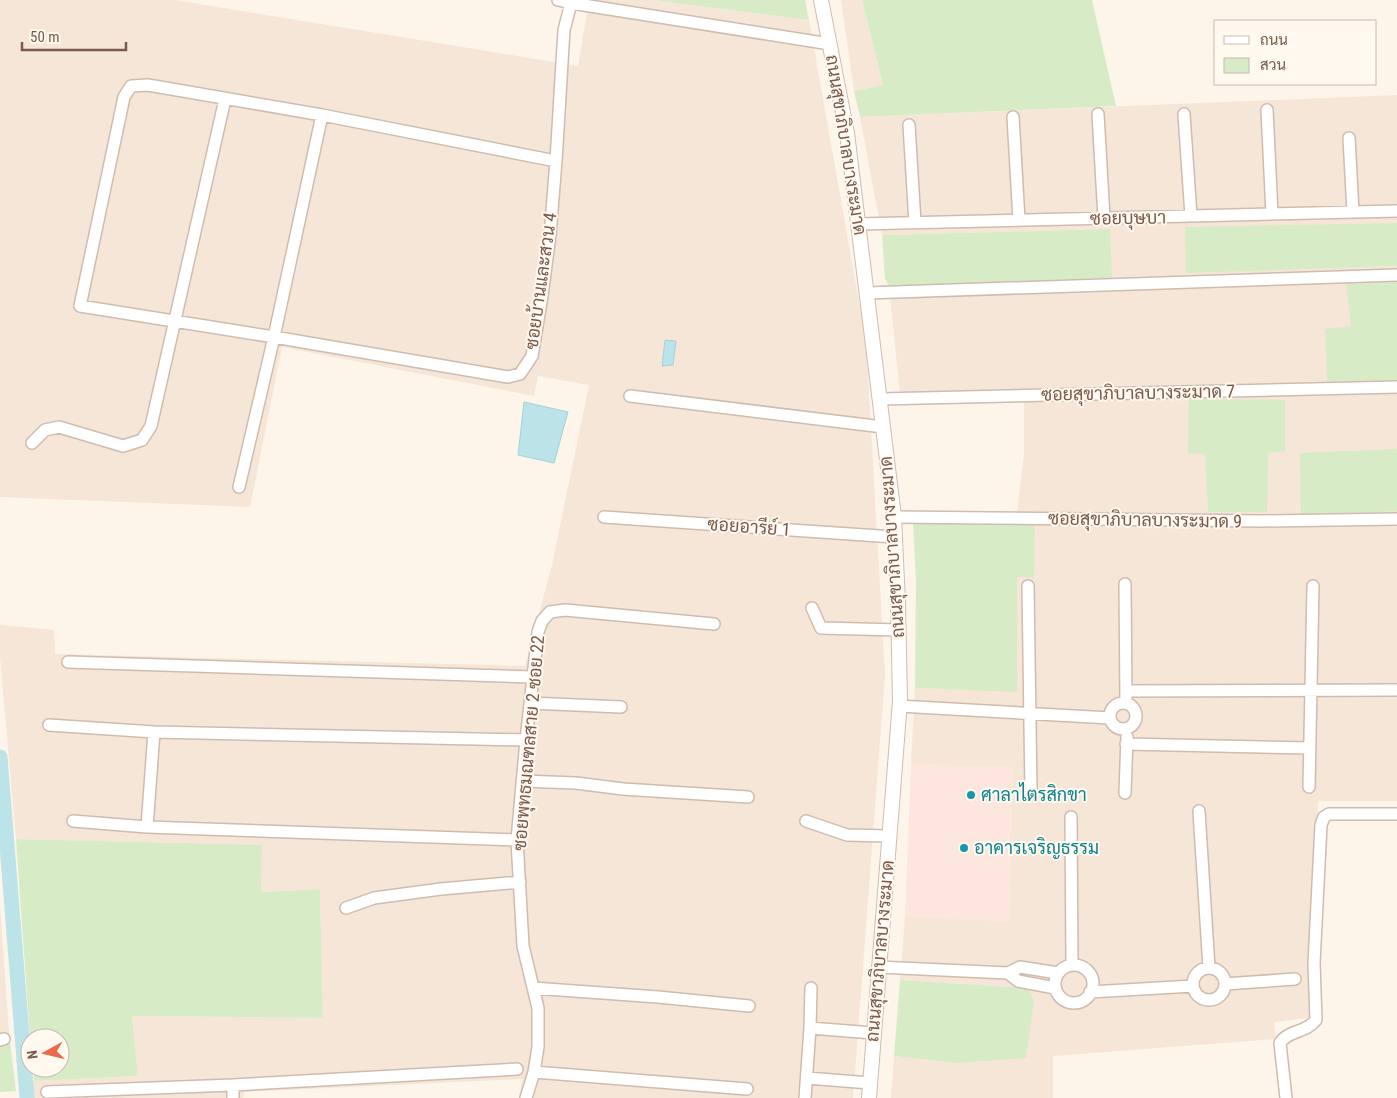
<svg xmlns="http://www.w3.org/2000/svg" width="1397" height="1098" font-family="'Roboto Condensed',Sarabun,sans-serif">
  <rect width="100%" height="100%" fill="#fdf5e9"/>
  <path fill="#f5e6d7" d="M0,0H175L578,66L589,0H653L809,20L866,341L885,675L853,1098H519L522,1079L244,1092L243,1098H33L32,1081L138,1076L132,1016L323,1018L320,889L261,892V845L16,839L0,657V625L54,630L55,654L525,666L552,565L589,385L538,376L534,396L282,347L250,507L0,497Z
    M841,0H862L883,85L854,91Z
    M1397,95V801H1318L1309,1018L1274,1022L1276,1039L1053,1056V1098H891L894,1056L956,1063L1028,988L900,980L905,916L1009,921L1013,767L911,765L915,688L1017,691V577H1033L1018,523L1017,512L1024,455V401L901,405L889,286L1111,278L1110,229L882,235L860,117Z
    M0,905L9,1033L0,1034Z"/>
  <path fill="#fde6dd" d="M911,765L1013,767L1009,922L905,916Z"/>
  <path fill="#d7ecc6" d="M653,0H805L809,20Z
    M862,0H1092L1116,106L860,117L854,91L883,85Z
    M1397,223V266L1186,273L1185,227Z
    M1110,229L1112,278L889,286L885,279L882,235Z
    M1397,282V380L1327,381L1325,329L1351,326L1346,284Z
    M1189,399L1285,400V451L1268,453L1267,512H1208L1205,454L1188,453Z
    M1397,449V511L1301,515L1300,453Z
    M913,523H1035L1034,577H1017V692L915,688L916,579Z
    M16,839L262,845L261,892L320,889L323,1018L132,1016L138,1076L34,1081L33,1068H60V1038H30Z
    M900,980L1028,988L1034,1002L1026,1058L956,1063L894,1056Z
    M9,1033L16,1091L0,1092V1034Z"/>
  <path fill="#bce3e8" stroke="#a2d3da" d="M665,340L676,341L673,365L662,366Z
    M524,402L568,412L554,463L518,455Z"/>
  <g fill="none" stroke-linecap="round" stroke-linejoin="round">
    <path stroke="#bce3e8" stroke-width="15" d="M0,757L27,1098"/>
    <g stroke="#d0bcae" stroke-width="14">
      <path id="minor" d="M558,0L571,3
        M1267,110L1272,214
        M1098,114L1104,218
        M1184,114L1191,216
        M1013,117L1019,220
        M909,125L915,223
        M1349,138L1353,212
        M556,161L322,115L148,85L131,86L124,97L80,306L274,337L508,377L520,374L532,356L542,296L550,235L556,161L564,30L571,3L830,44
        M858,224L1397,211
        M867,293L1397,275
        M630,396L883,427
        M880,399L1397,387
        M32,443L45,430L59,427L123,446L142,440L151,426L225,99
        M239,487L274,337L322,115
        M604,517L894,537
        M894,517L1262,521L1397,519
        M1125,584L1126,703
        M1028,586L1031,792
        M812,608L821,628L899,630
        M68,662L533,677
        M1126,691L1397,690
        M530,703L621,707
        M1110 716a13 13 0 1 1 26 0a13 13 0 1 1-26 0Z
        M899,706L1110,718
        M49,725L154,732L526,740
        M154,732L147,827L517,840
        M1126,744L1310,748
        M522,781L576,783L623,789L748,797
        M1309,787L1313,586
        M1125,793L1127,737
        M1199,811L1209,968
        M1071,817L1072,964
        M73,821L147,827
        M806,821L847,835L889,836
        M346,908L374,898L441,889L520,882
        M1055 984a19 19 0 1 1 38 0a19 19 0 1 1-38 0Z
        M878,967L1008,973L1020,967L1058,973
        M1193 984a16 16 0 1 1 32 0a16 16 0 1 1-32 0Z
        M1008,973L1018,981L1055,988
        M1225,984L1295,979
        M533,988L658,997L749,1006
        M1090,992L1193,986
        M810,1028L873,1033
        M0,1040L4,1039
        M534,1072L747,1089
        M807,1078L870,1083
        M47,1092L233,1085
        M233,1098V1085L517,1069
        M526,1098L534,1072L538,1047V1008L523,946L517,840L526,740L538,632L542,621L550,612L565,610L714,624
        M805,1098L810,1028L811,988
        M1286,1098L1280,1043C1288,1030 1306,1033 1316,1020L1314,963L1321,825L1324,817L1329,814H1397"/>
    </g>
    <g stroke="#d0bcae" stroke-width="16">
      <path id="tertiary" d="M821,0L847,133L894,517L898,603L900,701L869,1098"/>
    </g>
    <use href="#minor" stroke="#fff" stroke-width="11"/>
    <use href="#tertiary" stroke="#fff" stroke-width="14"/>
  </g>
  <g fill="#0f9aa8" stroke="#fff9f0" stroke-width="2">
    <circle cx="971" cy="795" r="5"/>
    <circle cx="964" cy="848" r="5"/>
  </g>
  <g text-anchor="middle" stroke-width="4" stroke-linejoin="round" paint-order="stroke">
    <g font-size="18" fill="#795a4b" stroke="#fff9f0">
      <text transform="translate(846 145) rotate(81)" y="6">ถนนสุขาภิบาลบางระมาด</text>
      <text transform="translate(1128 218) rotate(-1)" y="6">ซอยบุษบา</text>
      <text transform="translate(541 281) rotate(-82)" y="6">ซอยบ้านและสวน 4</text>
      <text transform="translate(1138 393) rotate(-1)" y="6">ซอยสุขาภิบาลบางระมาด 7</text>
      <text transform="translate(1145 520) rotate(1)" y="6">ซอยสุขาภิบาลบางระมาด 9</text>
      <text transform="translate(749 527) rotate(4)" y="6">ซอยอารีย์ 1</text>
      <text transform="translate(892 547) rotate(-94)" y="6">ถนนสุขาภิบาลบางระมาด</text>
      <text transform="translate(529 743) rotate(-85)" y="6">ซอยพุทธมณฑลสาย 2 ซอย 22</text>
      <text transform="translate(880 951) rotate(-85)" y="6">ถนนสุขาภิบาลบางระมาด</text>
    </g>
    <g font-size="18" fill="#0d838f" stroke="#fff9f0" text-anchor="start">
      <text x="981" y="801">ศาลาไตรสิกขา</text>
      <text x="974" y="854">อาคารเจริญธรรม</text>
    </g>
  </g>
  <rect x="1214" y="20" width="162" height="65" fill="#fff9f0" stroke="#c9b9ae"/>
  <rect x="1224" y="36" width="25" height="8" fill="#ffffff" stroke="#c9b9ae"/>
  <text x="1260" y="45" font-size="15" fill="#795a4b">ถนน</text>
  <rect x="1224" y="58" width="25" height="15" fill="#d7ecc6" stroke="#c9b9ae"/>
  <text x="1260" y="70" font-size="15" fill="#795a4b">สวน</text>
  <g transform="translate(45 1053) rotate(262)"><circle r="24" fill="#fff9f0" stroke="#c9b9ae"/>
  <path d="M0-4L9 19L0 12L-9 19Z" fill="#e96a4d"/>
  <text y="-8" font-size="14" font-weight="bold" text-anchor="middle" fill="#795a4b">N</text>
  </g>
  <path d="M22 42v8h104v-8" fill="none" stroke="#795a4b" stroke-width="2.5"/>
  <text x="30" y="42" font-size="15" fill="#795a4b" stroke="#fff9f0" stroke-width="4" paint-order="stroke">50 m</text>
</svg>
